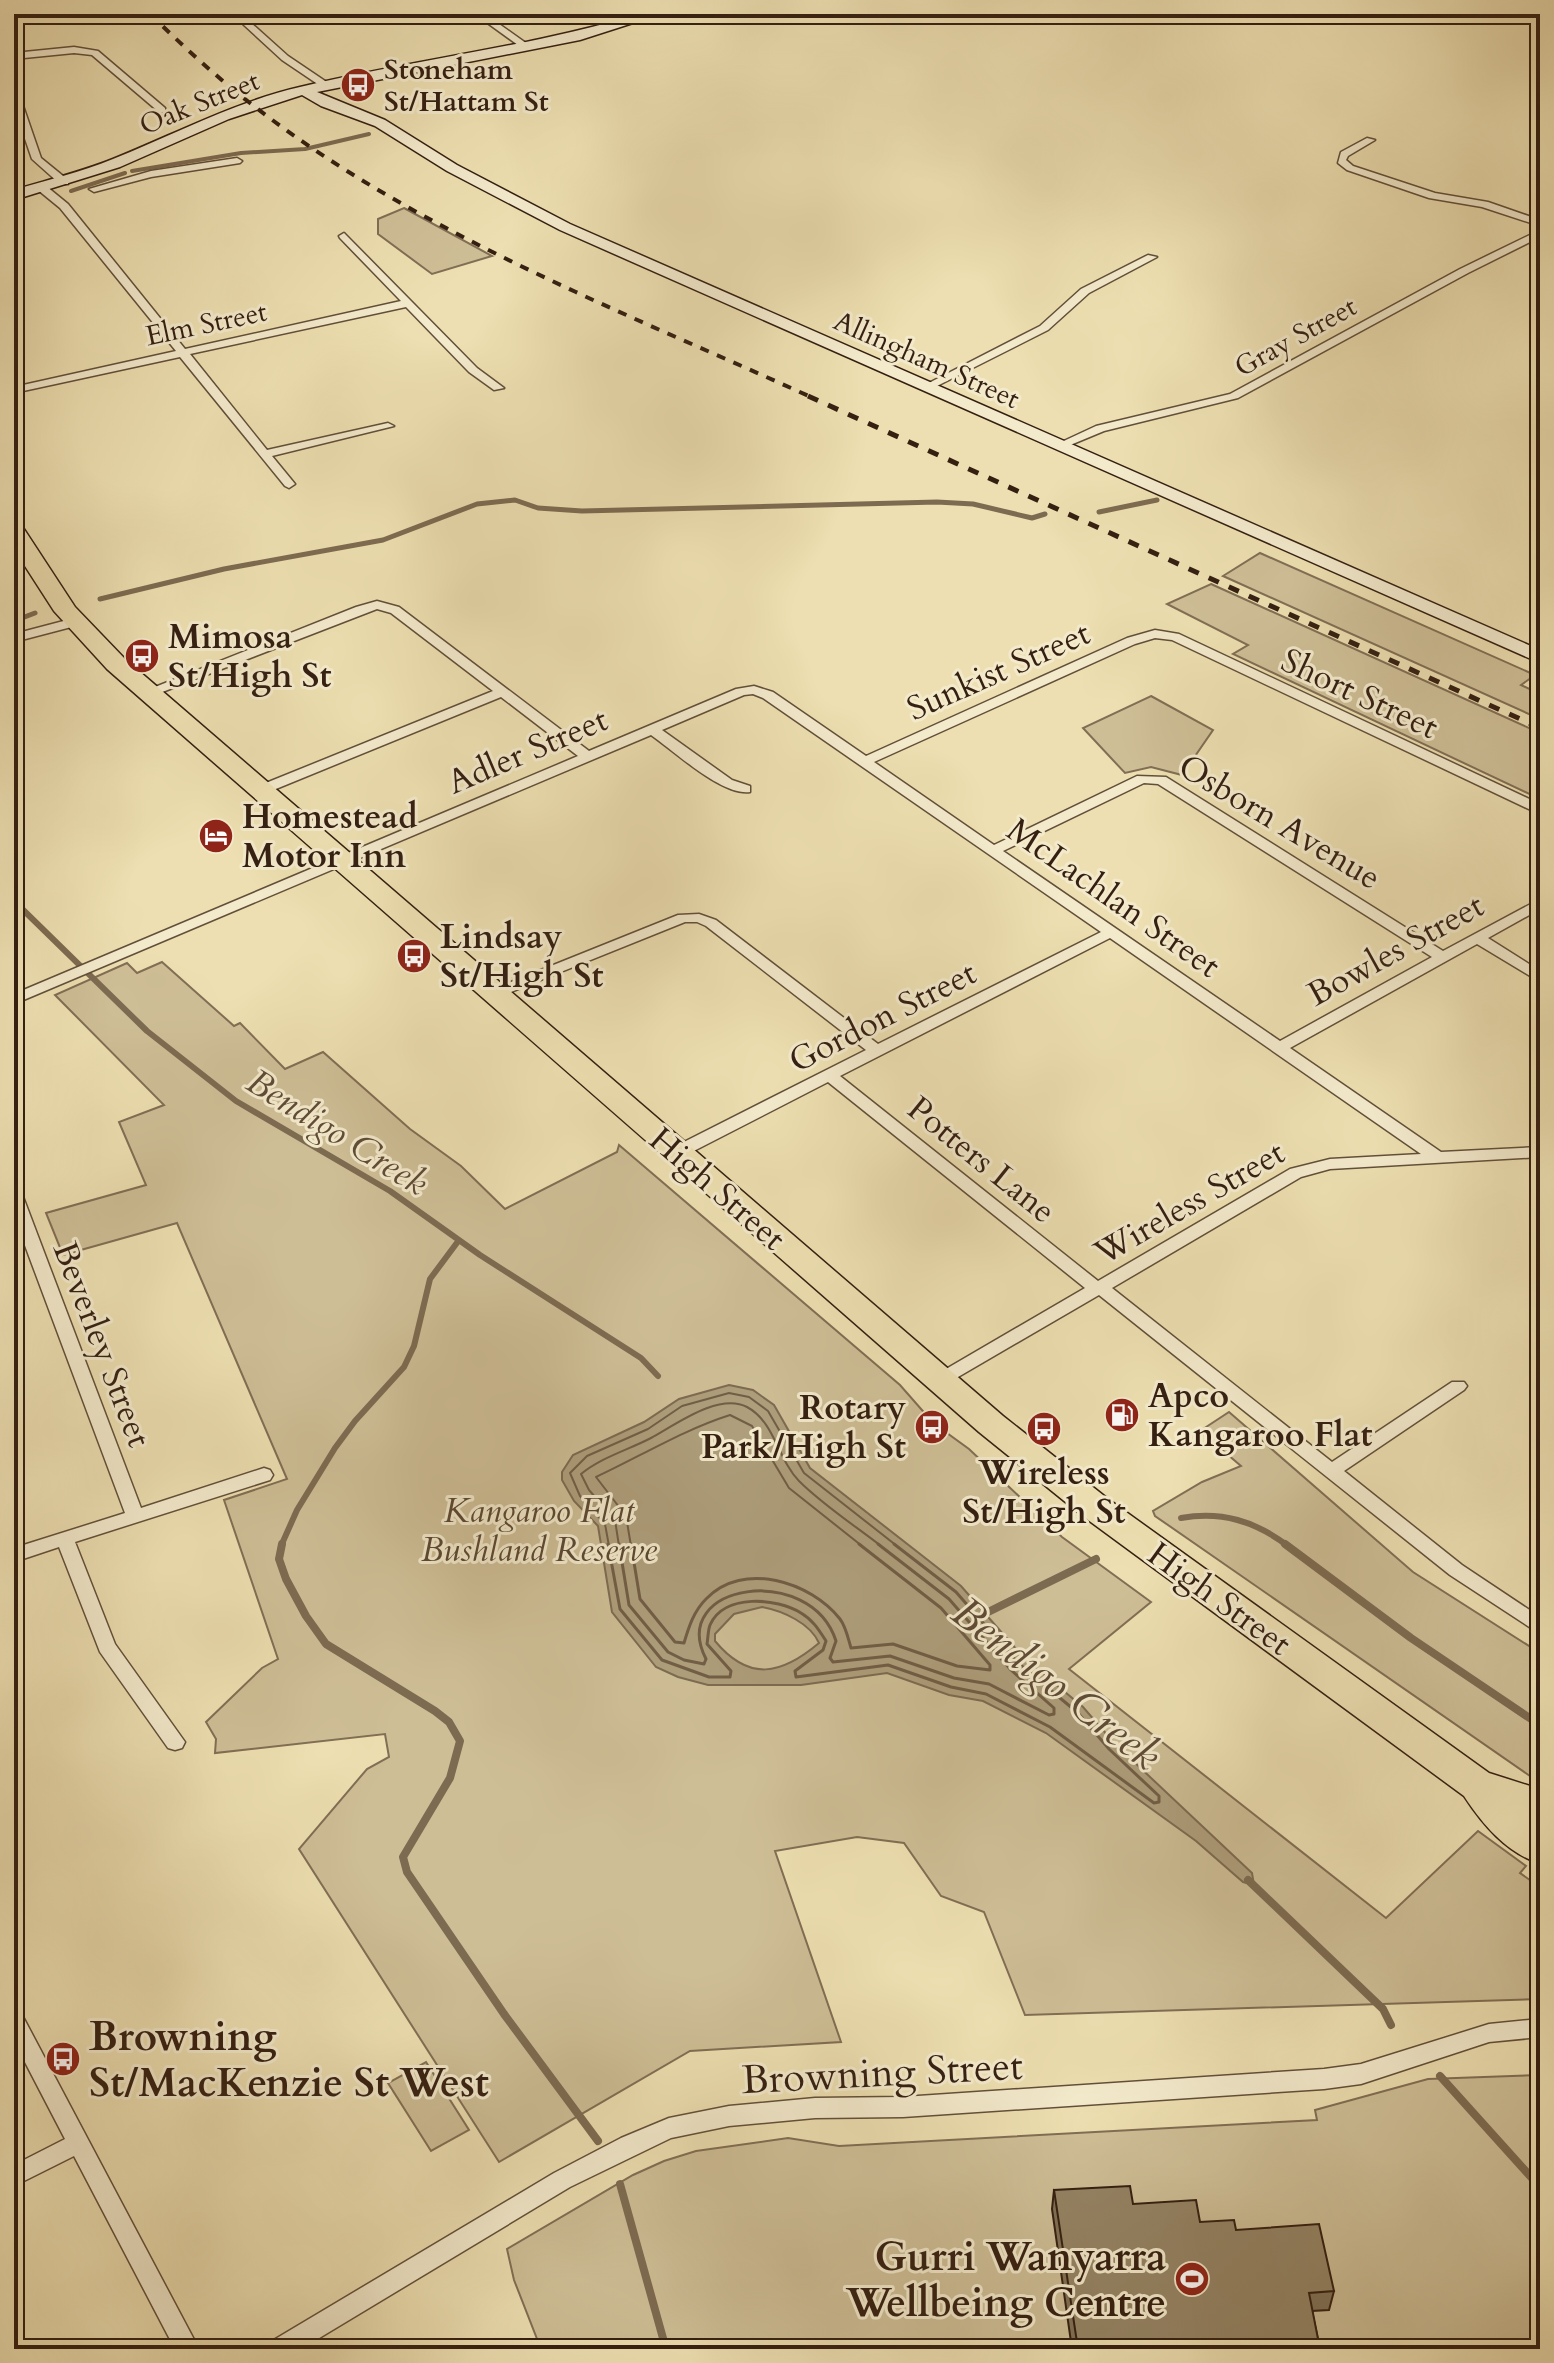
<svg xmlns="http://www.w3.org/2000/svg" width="1554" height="2363" font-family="Cardo,serif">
  <rect width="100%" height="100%" fill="#eddfb1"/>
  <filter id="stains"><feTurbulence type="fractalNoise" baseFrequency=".0025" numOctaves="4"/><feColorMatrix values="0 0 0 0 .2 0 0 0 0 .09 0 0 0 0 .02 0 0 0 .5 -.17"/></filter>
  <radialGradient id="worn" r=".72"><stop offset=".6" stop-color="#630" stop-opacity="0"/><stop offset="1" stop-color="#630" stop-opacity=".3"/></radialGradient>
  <path fill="#cebe96" stroke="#816e54" stroke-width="2" d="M404,208L492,256L432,274L378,234V219Z
    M1260,553L1535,675L1521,685L1540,694V719L1223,576Z
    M1211,584L1540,733V799L1233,654L1248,645L1167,604Z
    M1151,696L1213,730L1182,775L1151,767L1125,773L1083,728Z
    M162,962L234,1026L240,1023L285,1069L323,1052L410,1129L461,1166L505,1209L617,1152L619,1145L900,1385L929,1418L924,1421L935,1431L940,1428L969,1449L1062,1537L1151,1602L1069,1669L1386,1918L1478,1831L1526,1866L1520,1873L1534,1883L1540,1877V1999L1025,2015L984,1912L941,1896L904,1843L857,1837L775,1851L841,2042L690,2051L499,2162L299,1849L367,1769L389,1757L385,1734L215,1753L216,1739L206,1722L262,1668L278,1659L224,1500L287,1479L177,1223L63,1255L46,1213L146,1185L119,1122L164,1105L55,995L127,963L137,973Z
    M1229,1412L1413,1572L1540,1653V1783L1155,1516L1153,1511L1202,1482L1241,1466L1200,1431Z
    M426,2062L469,2130L431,2151L388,2083Z
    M1540,2075V2349H541L514,2280L507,2249L633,2175L664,2161L696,2151L788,2138L839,2146L1317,2120L1315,2110L1428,2079Z"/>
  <path fill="#ae9e7b" stroke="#7d6b51" stroke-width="2" fill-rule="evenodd" d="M729,1385L753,1390L774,1405L810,1468L961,1586L1024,1658L1083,1707L1115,1744L1252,1873L1254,1885L1243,1882L1196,1841L1046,1733L983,1701L949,1695L887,1673L801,1685H708L678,1677L656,1667L612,1612L598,1526L574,1501L562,1480V1472L573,1455L644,1422L679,1399ZM762,1607C783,1611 810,1623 819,1643C781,1675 749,1682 715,1641V1634L734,1614Z"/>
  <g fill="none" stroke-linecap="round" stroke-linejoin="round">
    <path stroke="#715e46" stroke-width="2" d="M609,1546L605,1524L580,1496L570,1473L587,1456L648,1429L682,1406L729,1393L749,1397L768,1411L804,1473L897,1546
      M619,1546L615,1520L589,1490L581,1474C602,1457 628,1450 651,1438C675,1425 719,1392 747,1407C775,1422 778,1460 799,1481C823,1505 854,1525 881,1546
      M631,1546L626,1516L596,1477C641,1456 683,1430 730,1415L752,1426L789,1488L862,1546"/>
    <path stroke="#715e46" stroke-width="3" d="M608,1544L620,1609L662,1660L709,1677H730L731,1671L707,1644C708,1638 708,1630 710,1625C724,1593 777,1598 801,1613C813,1620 819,1630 826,1641L823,1650L795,1671L796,1677L888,1665L951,1687L986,1694L1050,1727L1154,1803L1159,1802V1796L1109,1749L1078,1713L1018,1663L956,1592L894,1544
      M619,1544L629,1605L668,1652L684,1660L704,1664L706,1659C667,1583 811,1562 836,1641L830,1658L833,1662L890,1656L954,1678L989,1684L1049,1715L1054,1714V1708L1011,1670L949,1599L878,1544
      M631,1544L640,1599L675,1642L684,1643C689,1626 694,1611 706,1599C743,1560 811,1582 840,1619C846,1627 848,1638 851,1648L893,1644L957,1666L990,1670V1665L941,1608L859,1544"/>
    <path stroke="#7d6b51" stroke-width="4" d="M132,171L241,153L305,149L369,134
      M71,191L125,173"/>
    <path stroke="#7d6b51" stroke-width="5" d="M1099,512L1157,500
      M100,599L224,569L383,540L477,504L515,500L538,508L582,511L937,502L973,504L1032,518L1045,514
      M14,621L35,613"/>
    <path stroke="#7d6b51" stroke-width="6" d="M14,901L147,1031L236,1101L390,1191L480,1255L641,1358L658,1376
      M1181,1518C1222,1511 1255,1521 1288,1546
      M281,1546L297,1510L335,1448L355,1421L404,1367L414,1346L430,1279L459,1240"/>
    <path stroke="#7d6b51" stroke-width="8" d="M282,1544L279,1559L286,1579L306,1616L326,1644L435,1711L449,1722L460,1741L450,1778L403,1857L407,1872L504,2014L598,2141
      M1285,1544L1411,1638L1540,1725
      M980,1616L1096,1559
      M1248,1880L1383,2009L1391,2025
      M1440,2076L1540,2187
      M620,2184L666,2349"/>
    <g stroke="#624f39" stroke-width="3">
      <path id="street" d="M232,14H241L288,56L328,83V87H322L282,60Z
        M475,14H485L530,46L522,48Z
        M74,47L98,51L165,108V112H159L92,55L74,53L14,59V53Z
        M14,91L19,94L41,158L68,180V184H60L32,159L14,107Z
        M1367,138L1375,140L1348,156L1346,160L1353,166L1435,193L1488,202L1540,220V226L1482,207L1429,198L1347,170L1338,163L1341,152Z
        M237,158L242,161L240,163L151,177L94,192L89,189L151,171Z
        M38,186H46L68,204L185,349L401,301L340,238L339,236L344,233L477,368L504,388L494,390L469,372L406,307L190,354L267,450L388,423L394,426L272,456L295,484L289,488L285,486L180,357L14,393V387L176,351L60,208L38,190Z
        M1540,230V237L1468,273L1238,398L1104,431L1063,448L1053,446L1096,426L1230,394L1460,269Z
        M1148,255L1157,257L1089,293L1048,330L931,389L921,387L1040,326L1081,289Z
        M377,601L399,607L589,751L736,689L754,686L773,692L866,756L1127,638L1155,630L1179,634L1540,804V813L1535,812L1172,640L1155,638L1135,644L874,762L994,845L1137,776L1166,777L1443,951L1540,899V909L1488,938L1540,971V982L1477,944L1290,1048L1441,1152L1540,1147V1157L1330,1169L1301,1177L1112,1288L1332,1462L1452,1382H1464L1467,1386L1464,1390L1344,1471L1462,1565L1540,1617V1634L1450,1575L1099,1295L946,1384H934L931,1380L934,1376L1085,1288L828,1082L684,1156H672L670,1152L672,1148L866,1050L706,926L697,922H685L501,996H491L489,993L491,990L678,915L699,914L716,920L878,1044L1101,932L763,698L753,694L744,695L662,730L732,780L750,786V792C722,796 674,751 651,735L14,1004V994L578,756L501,697L266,793H256V787L493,691L391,613L377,609L152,696L147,697L140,693L356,607ZM1144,783L1158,784L1432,957L1280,1041L1003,851ZM1110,938L1421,1154L1330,1159L1290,1169L1098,1281L840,1076Z
        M75,618L79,619V625L14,642V634Z
        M14,1189L22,1194L141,1508L264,1468L270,1470L273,1475L270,1480L75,1542L115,1644L185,1742L182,1748L175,1750L168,1748L100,1652L59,1547L14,1562V1548L125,1513L14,1216Z
        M14,2011L21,2013L199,2349H175L74,2156L14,2186V2165L65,2139L14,2041Z
        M1540,2019V2037L1489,2042L1361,2084L1324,2089L903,2117L815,2118L729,2126L671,2138L570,2187L301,2349H268L272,2341L554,2173L621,2138L669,2118L729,2106L815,2098L903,2097L1324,2069L1361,2064L1489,2024Z"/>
    </g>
    <g stroke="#341f11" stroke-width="3">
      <path id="secondary" d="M640,14H661L580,40L317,92L385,120L457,165L570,224L1540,650V663L560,230L447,171L375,126L321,106L302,95L229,119L120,167L14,200V190C47,180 81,172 113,159C175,134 235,102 300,87C412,60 529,47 640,14Z"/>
    </g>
    <g stroke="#341f11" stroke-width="3">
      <path id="highway" d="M14,524L22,526L75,607L125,659L1003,1416L1108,1499L1489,1773L1530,1786L1540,1793V1864C1506,1852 1483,1825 1464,1796L1084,1517L979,1432L107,669L54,611L14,549Z"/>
    </g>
    <use href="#street" fill="#f3eacc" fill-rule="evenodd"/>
    <use href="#secondary" fill="#f3eacc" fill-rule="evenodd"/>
    <use href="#highway" fill="#eddfb1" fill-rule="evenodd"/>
    <path stroke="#341f11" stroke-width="4" stroke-dasharray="9 9" stroke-linecap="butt" d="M150,14C182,45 214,75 250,103C416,233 622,311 813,398"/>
    <path stroke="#341f11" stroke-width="5" stroke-dasharray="11 11" stroke-linecap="butt" d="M808,396L1540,728"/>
  </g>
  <path fill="#7f7156" stroke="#341f11" stroke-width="2" d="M1054,2190L1133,2204L1200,2222L1236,2230L1334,2291L1329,2310L1312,2311L1320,2349H1072L1052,2209Z"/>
  <path fill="#948364" stroke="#341f11" stroke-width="2" d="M1130,2186L1133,2204L1196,2200L1200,2222L1234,2220L1236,2230L1319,2224L1334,2291L1309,2293L1320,2349H1078L1054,2190Z"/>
  <defs>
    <g id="bus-disc" transform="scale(1.8)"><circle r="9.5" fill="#8f2418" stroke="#f3eacc"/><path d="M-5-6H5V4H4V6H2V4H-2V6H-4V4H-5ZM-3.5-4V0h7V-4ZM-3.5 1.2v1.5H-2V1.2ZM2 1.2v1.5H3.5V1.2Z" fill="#fff"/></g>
    <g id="hotel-disc" transform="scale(1.8)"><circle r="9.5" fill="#8f2418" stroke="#f3eacc"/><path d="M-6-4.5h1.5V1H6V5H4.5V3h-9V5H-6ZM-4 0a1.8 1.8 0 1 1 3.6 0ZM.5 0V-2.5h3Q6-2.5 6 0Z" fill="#fff"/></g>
    <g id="fuel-disc" transform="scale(1.8)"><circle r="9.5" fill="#8f2418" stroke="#f3eacc"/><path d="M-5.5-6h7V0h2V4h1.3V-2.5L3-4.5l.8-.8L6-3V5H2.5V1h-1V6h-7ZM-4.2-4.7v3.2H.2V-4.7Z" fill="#fff"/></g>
    <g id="stadium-disc" transform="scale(1.8)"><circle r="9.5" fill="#8f2418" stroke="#f3eacc"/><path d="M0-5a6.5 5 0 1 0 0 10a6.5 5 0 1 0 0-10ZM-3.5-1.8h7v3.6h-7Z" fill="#fff"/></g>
  </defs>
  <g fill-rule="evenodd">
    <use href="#bus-disc" x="358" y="85"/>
    <use href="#bus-disc" x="142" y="656"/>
    <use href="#hotel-disc" x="216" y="836"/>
    <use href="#bus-disc" x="414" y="956"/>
    <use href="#fuel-disc" x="1122" y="1415"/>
    <use href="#bus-disc" x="932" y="1427"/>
    <use href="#bus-disc" x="1044" y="1429"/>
    <use href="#bus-disc" x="63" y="2059"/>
    <use href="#stadium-disc" x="1192" y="2279"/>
  </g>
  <g text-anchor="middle" stroke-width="6" stroke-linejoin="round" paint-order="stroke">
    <g font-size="28" font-weight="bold" fill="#341f11" stroke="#f3eacc" text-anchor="start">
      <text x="384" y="79">Stoneham<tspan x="384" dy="32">St/Hattam St</tspan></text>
    </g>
    <g font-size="28" fill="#341f11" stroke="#f3eacc">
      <text transform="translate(199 102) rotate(-22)" y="10">Oak Street</text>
      <text transform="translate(206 323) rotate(-12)" y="10">Elm Street</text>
      <text transform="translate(1295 336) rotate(-29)" y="10">Gray Street</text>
      <text transform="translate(927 359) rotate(24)" y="10">Allingham Street</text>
    </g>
    <g font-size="34" font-weight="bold" fill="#341f11" stroke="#f3eacc" text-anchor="start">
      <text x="168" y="648">Mimosa<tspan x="168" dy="39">St/High St</tspan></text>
      <text x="242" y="828">Homestead<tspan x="242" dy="39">Motor Inn</tspan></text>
      <text x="440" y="948">Lindsay<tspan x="440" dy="39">St/High St</tspan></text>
      <text x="1148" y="1407">Apco<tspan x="1148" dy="39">Kangaroo Flat</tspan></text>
      <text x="906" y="1419" text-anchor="end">Rotary<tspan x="906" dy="39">Park/High St</tspan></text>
      <text x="1044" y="1484" text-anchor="middle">Wireless<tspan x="1044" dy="39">St/High St</tspan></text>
    </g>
    <g font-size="34" fill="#341f11" stroke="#f3eacc">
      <text transform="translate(998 670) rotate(-24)" y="12">Sunkist Street</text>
      <text transform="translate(1360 693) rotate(25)" y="12">Short Street</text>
      <text transform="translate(527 750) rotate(-23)" y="12">Adler Street</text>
      <text transform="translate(1280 821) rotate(31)" y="12">Osborn Avenue</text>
      <text transform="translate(1114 897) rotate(35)" y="12">McLachlan Street</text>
      <text transform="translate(1395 949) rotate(-29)" y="12">Bowles Street</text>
      <text transform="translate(882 1016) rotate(-27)" y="12">Gordon Street</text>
      <text transform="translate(982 1159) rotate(39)" y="12">Potters Lane</text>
      <text transform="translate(718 1188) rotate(41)" y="12">High Street</text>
      <text transform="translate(1189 1202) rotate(-30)" y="12">Wireless Street</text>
      <text transform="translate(103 1344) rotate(69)" y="12">Beverley Street</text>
      <text transform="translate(1220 1598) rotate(36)" y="12">High Street</text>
    </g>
    <g font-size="34" font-style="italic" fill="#5a4732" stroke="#f3eacc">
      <text x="539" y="1522">Kangaroo Flat<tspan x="539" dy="39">Bushland Reserve</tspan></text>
    </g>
    <g font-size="36" font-style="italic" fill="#5f4b36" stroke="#f3eacc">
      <text transform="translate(338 1131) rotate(32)" y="13">Bendigo Creek</text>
    </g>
    <g font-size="40" font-weight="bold" fill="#341f11" stroke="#f3eacc" text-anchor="start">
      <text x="89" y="2050">Browning<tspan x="89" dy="46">St/MacKenzie St West</tspan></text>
      <text x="1166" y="2270" text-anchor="end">Gurri Wanyarra<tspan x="1166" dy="46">Wellbeing Centre</tspan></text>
    </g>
    <g font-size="40" fill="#341f11" stroke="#f3eacc">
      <text transform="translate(882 2072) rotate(-3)" y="14">Browning Street</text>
    </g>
    <g font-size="44" font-style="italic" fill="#5f4b36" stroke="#f3eacc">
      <text transform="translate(1057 1683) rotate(38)" y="15">Bendigo Creek</text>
    </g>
  </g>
  <rect width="1554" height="2363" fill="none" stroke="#eddfb1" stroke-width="48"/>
  <rect x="16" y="16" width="1522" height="2331" fill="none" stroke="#341f11" stroke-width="4"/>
  <rect x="24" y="24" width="1506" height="2315" fill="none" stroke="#341f11" stroke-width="2"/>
  <rect width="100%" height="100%" filter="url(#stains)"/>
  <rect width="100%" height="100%" fill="url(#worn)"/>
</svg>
